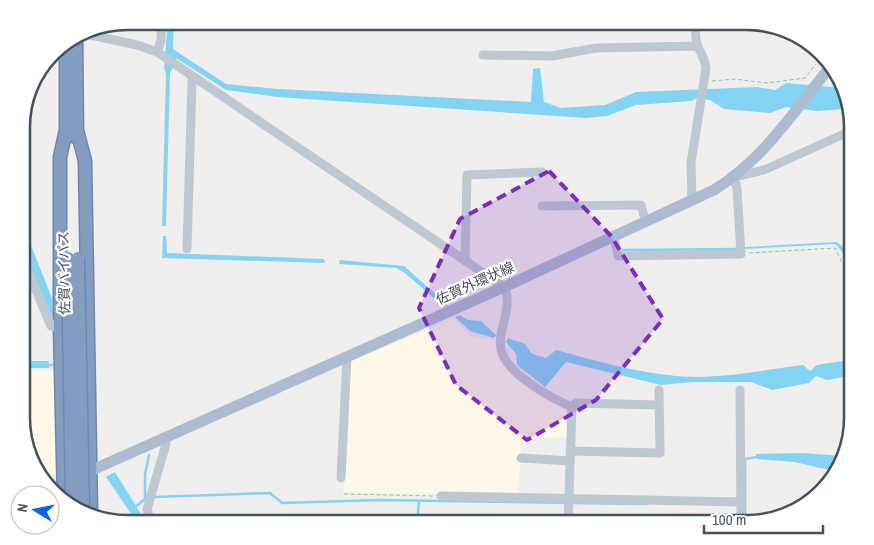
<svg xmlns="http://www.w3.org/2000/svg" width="874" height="545" font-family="'Archivo Narrow','Noto Sans JP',sans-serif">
  <rect width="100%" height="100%" fill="#f1efee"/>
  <path fill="#fdf8e7" d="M454,319L470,336L498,341L506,368L547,401L569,411L568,437L520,439L521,458L517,495L343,492L351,361Z
    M22,371H56L59,466L56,474L44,480L36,471L22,432Z"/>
  <path fill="#83d4f3" d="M168,21H174L173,49L226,84L278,89L531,102L533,69L540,68L544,102L561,108L605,105L636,92L757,87L775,90L786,83L843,88L846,100L845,109L817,111L786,107L770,113L724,109L710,100L697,98L691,101L636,105L607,116L586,118L277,97L226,90L176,58L170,74L166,226H162L166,75L164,67Z
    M22,223L52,298L53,318L41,297L22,248Z
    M163,236H166L167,253L324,259L325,263L162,258Z
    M836,242L844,247L853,273V379L849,376L827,380L816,376L809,383L772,390L751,382H693L661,385L566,362L545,387L517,365L516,354L506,342L508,338L525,344L532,354L546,358L556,350C596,361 635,372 676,376C718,380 762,370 803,365L810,371L817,365L849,360C850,332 860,263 835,244L745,249V247Z
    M340,260L404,266L448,305L444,307L406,274L397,268L339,264Z
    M460,315L468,320L481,321L496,335L494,338L470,331L455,317Z
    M22,361H49V368H22Z
    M803,453L842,456L837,472L795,462L757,459L756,454Z
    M115,472L147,524H138L106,477Z"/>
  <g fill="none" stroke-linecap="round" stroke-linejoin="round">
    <path stroke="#83d4f3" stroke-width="2.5" d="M623,250L739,249
      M49,365H55
      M155,497L270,493L282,503L380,500L647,504
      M134,508L145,499V474L149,455
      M745,518V459L757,457
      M417,524L419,501"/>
    <g stroke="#6e88ad" stroke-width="15">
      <path id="highway" d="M76,36L77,138
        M66,42V138
        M77,130L85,161L91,513
        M64,502L60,328V157L66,130"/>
    </g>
    <path stroke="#6fd3a8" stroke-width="1" stroke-dasharray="4 2.5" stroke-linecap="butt" d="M712,81L734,79L767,83L805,78L816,64
      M749,253L835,248L846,271L853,269
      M344,494L433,496"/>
    <path stroke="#bec8d2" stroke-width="9" d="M81,33L137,45L157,52L504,287C514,306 497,330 501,349C505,373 551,398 572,407L568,524
      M157,52L161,41L162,21
      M483,55L552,56L596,48L698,46
      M692,201L691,163L706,68C705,58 701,55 698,46C694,38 696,29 696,21
      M542,206L641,205L646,222
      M614,237L618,256L741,254L737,189L734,177L764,170L853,130
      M187,249L192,81L195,78
      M22,257L51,326L60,328
      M465,261L467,175L542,172
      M740,390L741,524
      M572,407L576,403L659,405
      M570,451L660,453L659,390
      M521,458L570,461
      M341,478L347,357
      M441,496L742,502
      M151,524L147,509L166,444L164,439"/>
    <path stroke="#acbcd0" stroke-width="11" d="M90,471L504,287L714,190C766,157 793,112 831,66"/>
    <use href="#highway" stroke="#839dc1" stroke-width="12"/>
    <g stroke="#6e88ad" stroke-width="15" stroke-linecap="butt">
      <path id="highway-bridge" d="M68,258L72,507
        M78,258L83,511"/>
    </g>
    <use href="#highway-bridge" stroke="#839dc1" stroke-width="12"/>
  </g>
  <path fill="#7b2cbf" fill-opacity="0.2" stroke="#7b2cbf" stroke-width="4" stroke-dasharray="10 6" stroke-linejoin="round" d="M549,171L611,236L663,319L596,400L527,440L456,385L419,308L460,219Z"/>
  <g text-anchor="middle" stroke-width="4.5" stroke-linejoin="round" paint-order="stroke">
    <g font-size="14" fill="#45515e" stroke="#fff">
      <text transform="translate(64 273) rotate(-91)" y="5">佐賀バイパス</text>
      <text transform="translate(475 283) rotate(-24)" y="5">佐賀外環状線</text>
    </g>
  </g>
  <path d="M0 0H874V545H0ZM127 30H747A97 97 0 0 1 844 127V418A97 97 0 0 1 747 515H127A97 97 0 0 1 30 418V127A97 97 0 0 1 127 30Z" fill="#fff" fill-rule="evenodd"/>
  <path fill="none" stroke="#45515e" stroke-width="2.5" d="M127 30H747A97 97 0 0 1 844 127V418A97 97 0 0 1 747 515H127A97 97 0 0 1 30 418V127A97 97 0 0 1 127 30Z"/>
  <g transform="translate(35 510) rotate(280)"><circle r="24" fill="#ffffff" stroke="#b5b9bf"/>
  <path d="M0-4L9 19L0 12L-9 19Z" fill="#0b60ef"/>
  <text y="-8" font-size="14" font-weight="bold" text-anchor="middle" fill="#45515e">N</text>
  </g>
  <path d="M704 525v8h119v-8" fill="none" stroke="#45515e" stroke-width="2.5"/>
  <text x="712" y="525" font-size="15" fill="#45515e" stroke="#ffffff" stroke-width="4" paint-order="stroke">100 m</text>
</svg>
